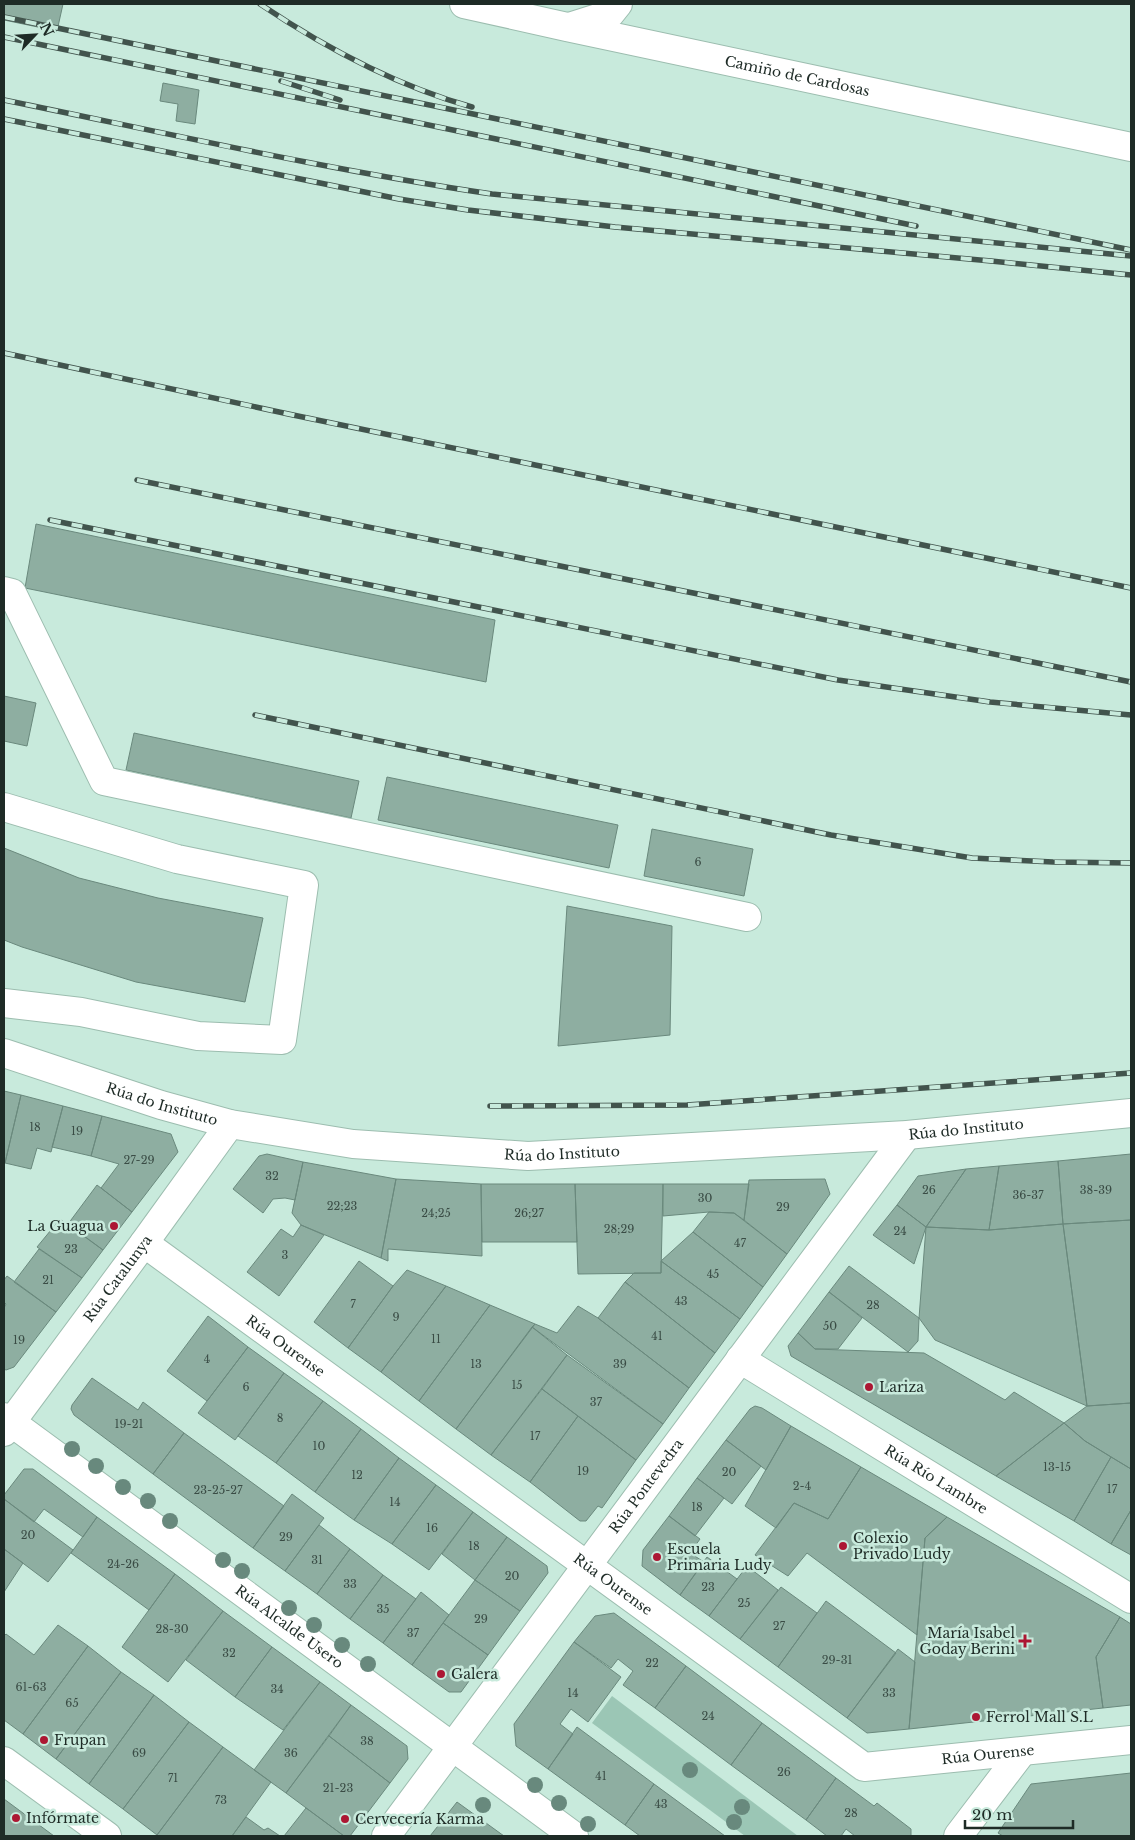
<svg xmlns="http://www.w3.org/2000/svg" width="1135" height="1840" font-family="'Libre Baskerville',serif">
  <rect width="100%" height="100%" fill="#c8eadc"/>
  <path fill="#9bc6b5" d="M612,1696L798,1836H745L592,1723Z"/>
  <path fill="#8eaea1" stroke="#6a897d" d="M4,4H63L57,31L4,20Z
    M163,83L199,90L195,124L176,121L178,104L160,101Z
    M36,524L495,620L486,682L25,588Z
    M4,696L36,703L27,746L4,741Z
    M134,733L359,781L351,818L126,770Z
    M387,777L618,825L609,868L378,820Z
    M652,829L753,849L744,896L644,876Z
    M4,848L79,878L158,898L263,918L245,1002L136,982L22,947L4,940Z
    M567,906L672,926L670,1035L558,1046Z
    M4,1091L21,1095L5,1163H4Z
    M21,1095L63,1106L51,1152L37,1148L31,1169L5,1163Z
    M63,1106L102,1116L91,1156L52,1147Z
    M102,1116L171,1134L178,1152L132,1212L101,1188L119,1164L91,1156Z
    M267,1154L303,1162L295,1200L285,1198L273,1199L263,1213L233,1189L259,1156Z
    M1131,1154V1220L1063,1224L1058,1161Z
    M1058,1161L1063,1224L989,1230L999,1166Z
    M303,1162L396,1179L381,1258L301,1225L292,1213Z
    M999,1166L989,1230L926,1227L966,1169Z
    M966,1169L926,1227L897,1205L918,1176Z
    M396,1179L481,1184L482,1256L388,1249V1261L381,1258Z
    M825,1179L830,1194L787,1254L744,1220L749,1180Z
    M481,1184H575L577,1242H482Z
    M575,1184H663L661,1273L578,1274Z
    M663,1184H749L744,1220L734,1213L709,1212L663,1216Z
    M97,1185L132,1212L103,1250L68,1224Z
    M897,1205L926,1227L914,1264L873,1235Z
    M709,1212L734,1213L787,1254L763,1287L693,1232Z
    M60,1219L103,1250L82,1278L37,1247Z
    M1131,1220V1403L1087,1406L1063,1224Z
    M1063,1224L1087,1406L935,1340L919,1318L926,1227L989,1230Z
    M301,1225L324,1235L279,1296L247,1272L281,1229L293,1237Z
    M693,1232L763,1287L740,1319L661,1261Z
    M39,1249L82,1278L56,1312L14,1282Z
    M359,1261L393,1286L348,1348L314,1322Z
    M661,1261L740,1319L715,1353L625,1282L634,1273H661Z
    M849,1266L919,1318L918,1341L908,1352L829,1292Z
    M407,1270L446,1286L381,1372L348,1348L393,1286Z
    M7,1276L56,1312L14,1367L6,1370L4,1369V1308L6,1304L4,1302V1280Z
    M625,1282L715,1353L689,1388L598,1318Z
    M446,1286L490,1305L419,1401L381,1372Z
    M829,1292L862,1318L838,1349H815L798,1333Z
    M490,1305L535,1324L456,1429L419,1401Z
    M578,1306L598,1318L689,1388L663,1424L532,1327L535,1324L557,1333Z
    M208,1316L248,1347L207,1401L167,1371Z
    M532,1327L567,1355L491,1455L456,1429Z
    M798,1333L815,1349L924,1353L1005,1400L1014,1392L1064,1423L996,1476L791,1356L788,1346Z
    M248,1347L284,1373L235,1440L198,1413Z
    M567,1355L663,1424L636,1460L542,1389Z
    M284,1373L323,1401L276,1463L238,1436Z
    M92,1378L138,1410L143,1402L184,1433L153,1474L74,1415L71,1409L72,1405Z
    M542,1389L578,1416L530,1482L491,1455Z
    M323,1401L361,1429L315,1492L276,1463Z
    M1131,1403V1469L1085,1441L1064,1423L1087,1406Z
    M755,1406L762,1408L791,1426L766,1470L726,1440L750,1409Z
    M578,1416L636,1460L602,1508L598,1506L586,1521H580L530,1482Z
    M1064,1423L1085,1441L1111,1457L1074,1521L996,1476Z
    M791,1426L861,1467L828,1519L794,1503L776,1528L745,1506Z
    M361,1429L399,1458L354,1520L315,1492Z
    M184,1433L284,1506L253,1548L153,1474Z
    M726,1440L761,1466L732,1504L697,1478Z
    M1111,1457L1131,1469V1510L1111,1544L1074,1521Z
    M399,1458L436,1485L392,1544L354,1520Z
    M861,1467L947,1517L925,1538L917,1635L807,1553L788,1576L755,1555L794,1503L828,1519Z
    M24,1469H33L97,1517L83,1537L44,1509L34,1522L4,1499V1495Z
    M697,1478L724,1498L695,1536L669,1516Z
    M436,1485L473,1512L429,1570L392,1544Z
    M292,1494L324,1518L285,1571L253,1548Z
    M4,1499L73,1550L48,1582L4,1549Z
    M1131,1510V1555L1111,1544Z
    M473,1512L507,1537L475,1580L442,1554Z
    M669,1516L700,1539L690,1553L704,1562L680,1595L642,1566L643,1550Z
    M97,1517L175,1574L149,1610L71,1553Z
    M947,1517L1120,1617L1096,1657L1103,1708L909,1729L925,1538Z
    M319,1525L350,1549L317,1594L285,1571Z
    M507,1537L547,1566L548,1573L520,1611L475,1580Z
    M4,1549L23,1563L4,1592Z
    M350,1549L383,1575L350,1619L317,1594Z
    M707,1557L737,1579L709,1616L680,1595Z
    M747,1566L778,1590L740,1639L709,1616Z
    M175,1574L223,1611L168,1682L122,1647Z
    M383,1575L416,1599L383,1643L350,1619Z
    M475,1580L520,1611L488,1655L443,1623Z
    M781,1587L817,1613L778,1667L740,1639Z
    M421,1592L449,1615L412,1665L383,1643Z
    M826,1601L896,1653L847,1718L778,1667Z
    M223,1611L272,1647L235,1697L186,1660Z
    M614,1613L686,1666L655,1708L623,1685L633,1671L618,1659L611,1668L574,1642L595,1616Z
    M1120,1617L1131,1624V1705L1103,1708L1096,1657Z
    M443,1623L488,1655L461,1692H449L412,1665Z
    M58,1625L88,1646L23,1734L4,1720V1636L6,1634L34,1655Z
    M574,1642L621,1677L588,1722L571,1709L560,1724L573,1734L548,1769L516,1746L514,1724Z
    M88,1646L121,1672L56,1759L23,1734Z
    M272,1647L320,1682L283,1730L235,1697Z
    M898,1649L915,1662L909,1729L867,1733L847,1718Z
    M686,1666L762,1723L731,1765L655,1708Z
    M121,1672L154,1695L89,1784L56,1759Z
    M320,1682L351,1705L286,1793L254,1770Z
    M154,1695L189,1722L123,1809L89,1784Z
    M351,1705L407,1746L408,1759L390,1783L329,1736Z
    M189,1722L223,1747L157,1835L123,1809Z
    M762,1723L836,1778L806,1820L731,1765Z
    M577,1727L654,1784L625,1825L548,1769Z
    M329,1736L390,1783L350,1836H344L286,1793Z
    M223,1747L271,1782L232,1836H159L157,1835Z
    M1131,1773V1836H1003L998,1833L1031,1784Z
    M836,1778L874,1806L877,1803L911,1829V1836H855L846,1829L841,1836H827L806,1820Z
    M654,1784L725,1836H640L625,1825Z
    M4,1799L54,1836H4Z
    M457,1802L504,1836H430Z
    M306,1808L344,1836H284Z
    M246,1817L264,1830L268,1828L280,1836H232Z"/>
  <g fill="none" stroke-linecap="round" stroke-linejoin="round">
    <g stroke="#9cbdaf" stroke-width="30">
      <g id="minor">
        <path id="s1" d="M464,4L567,27L1131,147"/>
        <path d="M569,27L610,14L618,4"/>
        <path d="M4,591L12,593L104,781L747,917"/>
        <path d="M4,807L177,859L304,885L282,1040L198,1036L81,1012L4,1003"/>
        <path id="s2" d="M4,1053L161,1105L230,1124L353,1144L528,1156L907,1135L1131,1113"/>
        <path id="s3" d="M144,1243L864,1767L1131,1740"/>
        <path id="s4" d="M740,1359L1131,1599"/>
        <path id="s5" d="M4,1417L574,1836"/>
        <path id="s6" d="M4,1432L144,1243L230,1124"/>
        <path d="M4,1761L107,1836"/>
        <path id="s7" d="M386,1836L907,1135"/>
        <path d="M958,1836L1022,1752"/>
      </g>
    </g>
    <use href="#minor" stroke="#fff" stroke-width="28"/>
    <g stroke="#42544d" stroke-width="5.5">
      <path id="rail" d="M260,4C324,47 397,86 472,107
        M4,17L1131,250
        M4,37L916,226
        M281,81L340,100
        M4,100C166,133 328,170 492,194L1131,256
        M4,119L399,199L468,210L615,227L991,261L1131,275
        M4,353L293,415L1131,588
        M137,480L1131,682
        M50,520L838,680L990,702L1131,715
        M255,715L831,835L972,858L1053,862L1131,863
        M490,1106L687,1105L1131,1073"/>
    </g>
    <use href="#rail" stroke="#c8eadc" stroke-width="4" stroke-dasharray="11" stroke-linecap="butt"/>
  </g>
  <g fill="#68897d">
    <circle cx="72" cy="1449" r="8"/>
    <circle cx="96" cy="1466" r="8"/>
    <circle cx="123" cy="1487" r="8"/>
    <circle cx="148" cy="1501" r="8"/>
    <circle cx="170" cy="1521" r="8"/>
    <circle cx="223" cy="1560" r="8"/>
    <circle cx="242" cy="1571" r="8"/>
    <circle cx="289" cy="1608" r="8"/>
    <circle cx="314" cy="1625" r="8"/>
    <circle cx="342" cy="1645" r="8"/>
    <circle cx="368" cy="1664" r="8"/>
    <circle cx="690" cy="1770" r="8"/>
    <circle cx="535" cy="1785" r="8"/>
    <circle cx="559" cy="1803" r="8"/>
    <circle cx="483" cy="1805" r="8"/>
    <circle cx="742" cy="1807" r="8"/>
    <circle cx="734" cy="1822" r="8"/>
    <circle cx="588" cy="1824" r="8"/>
  </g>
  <g fill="#ac1733" stroke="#c8eadc" stroke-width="2">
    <circle cx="114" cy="1226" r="5"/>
    <circle cx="869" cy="1387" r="5"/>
    <circle cx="843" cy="1546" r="5"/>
    <circle cx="657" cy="1557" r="5"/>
    <path d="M1022.5 1633.5h5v5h5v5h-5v5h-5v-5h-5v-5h5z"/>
    <circle cx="441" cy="1674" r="5"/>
    <circle cx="976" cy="1717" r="5"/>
    <circle cx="44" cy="1740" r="5"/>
    <circle cx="16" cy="1818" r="5"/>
    <circle cx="345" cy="1819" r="5"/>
  </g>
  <g text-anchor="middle" stroke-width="5" stroke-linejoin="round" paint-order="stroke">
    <g font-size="11" fill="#3a4c45">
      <text x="698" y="866">6</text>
      <text x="35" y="1131">18</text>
      <text x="77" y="1135">19</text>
      <text x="139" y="1164">27-29</text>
      <text x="272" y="1180">32</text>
      <text x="929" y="1194">26</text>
      <text x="1096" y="1194">38-39</text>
      <text x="1028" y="1199">36-37</text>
      <text x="705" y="1202">30</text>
      <text x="342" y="1210">22;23</text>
      <text x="783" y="1211">29</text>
      <text x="436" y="1217">24;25</text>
      <text x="529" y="1217">26;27</text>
      <text x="619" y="1233">28;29</text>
      <text x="900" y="1235">24</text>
      <text x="740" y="1247">47</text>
      <text x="71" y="1253">23</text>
      <text x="285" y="1259">3</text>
      <text x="713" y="1278">45</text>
      <text x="48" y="1284">21</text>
      <text x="681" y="1305">43</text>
      <text x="353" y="1308">7</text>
      <text x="873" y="1309">28</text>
      <text x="396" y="1321">9</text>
      <text x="830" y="1330">50</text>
      <text x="657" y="1340">41</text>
      <text x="436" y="1343">11</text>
      <text x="19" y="1344">19</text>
      <text x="207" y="1363">4</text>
      <text x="476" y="1368">13</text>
      <text x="620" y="1368">39</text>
      <text x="517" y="1389">15</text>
      <text x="246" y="1391">6</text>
      <text x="596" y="1406">37</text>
      <text x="280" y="1422">8</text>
      <text x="129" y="1428">19-21</text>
      <text x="535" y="1440">17</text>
      <text x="319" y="1450">10</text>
      <text x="1057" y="1471">13-15</text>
      <text x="583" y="1475">19</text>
      <text x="729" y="1476">20</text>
      <text x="357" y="1479">12</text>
      <text x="802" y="1490">2-4</text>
      <text x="1112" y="1493">17</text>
      <text x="218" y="1494">23-25-27</text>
      <text x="395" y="1506">14</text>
      <text x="697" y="1511">18</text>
      <text x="432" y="1532">16</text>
      <text x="28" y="1539">20</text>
      <text x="286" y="1541">29</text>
      <text x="474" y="1550">18</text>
      <text x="317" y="1564">31</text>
      <text x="123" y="1568">24-26</text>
      <text x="512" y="1580">20</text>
      <text x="350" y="1588">33</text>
      <text x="708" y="1591">23</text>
      <text x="744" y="1607">25</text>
      <text x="383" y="1613">35</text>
      <text x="481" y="1623">29</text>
      <text x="779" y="1630">27</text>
      <text x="172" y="1633">28-30</text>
      <text x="413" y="1637">37</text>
      <text x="229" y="1657">32</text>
      <text x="837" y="1664">29-31</text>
      <text x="652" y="1667">22</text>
      <text x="31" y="1691">61-63</text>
      <text x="277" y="1693">34</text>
      <text x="573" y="1697">14</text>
      <text x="889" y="1697">33</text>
      <text x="72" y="1707">65</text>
      <text x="708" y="1720">24</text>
      <text x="367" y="1745">38</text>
      <text x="139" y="1757">69</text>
      <text x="291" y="1757">36</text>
      <text x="784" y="1776">26</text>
      <text x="601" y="1780">41</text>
      <text x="173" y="1782">71</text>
      <text x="338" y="1792">21-23</text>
      <text x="221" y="1804">73</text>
      <text x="661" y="1808">43</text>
      <text x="851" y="1817">28</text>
    </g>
    <g font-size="14" fill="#1e2b26" stroke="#c8eadc">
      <text dy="5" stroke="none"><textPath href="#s1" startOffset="341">Camiño de Cardosas</textPath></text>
      <text dy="5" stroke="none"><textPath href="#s2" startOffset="166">Rúa do Instituto</textPath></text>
      <text dy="5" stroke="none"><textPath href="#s2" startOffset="976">Rúa do Instituto</textPath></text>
      <text dy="5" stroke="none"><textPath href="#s2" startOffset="571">Rúa do Instituto</textPath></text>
      <text dy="5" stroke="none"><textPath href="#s6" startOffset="191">Rúa Catalunya</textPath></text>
      <text dy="5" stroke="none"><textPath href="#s3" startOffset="175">Rúa Ourense</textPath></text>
      <text dy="5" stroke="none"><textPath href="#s4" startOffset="230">Rúa Río Lambre</textPath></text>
      <text dy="5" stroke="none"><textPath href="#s7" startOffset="436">Rúa Pontevedra</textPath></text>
      <text dy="5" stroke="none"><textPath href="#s3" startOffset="580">Rúa Ourense</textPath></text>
      <text dy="5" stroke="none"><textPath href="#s5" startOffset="354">Rúa Alcalde Usero</textPath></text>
      <text dy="5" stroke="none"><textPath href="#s3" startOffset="1015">Rúa Ourense</textPath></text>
    </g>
    <g font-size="14" fill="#1e2b26" stroke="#c8eadc" text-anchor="start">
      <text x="104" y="1231" text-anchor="end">La Guagua</text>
      <text x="879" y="1392">Lariza</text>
      <text x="853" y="1543">Colexio<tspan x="853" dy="16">Privado Ludy</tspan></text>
      <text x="667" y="1554">Escuela<tspan x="667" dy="16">Primaria Ludy</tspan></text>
      <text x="1015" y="1638" text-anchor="end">María Isabel<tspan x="1015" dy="16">Goday Berini</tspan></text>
      <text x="451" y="1679">Galera</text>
      <text x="986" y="1722">Ferrol Mall S.L</text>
      <text x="54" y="1745">Frupan</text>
      <text x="26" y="1823">Infórmate</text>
      <text x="355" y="1824">Cervecería Karma</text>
    </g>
  </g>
  <rect width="1135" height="1840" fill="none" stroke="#1e2b26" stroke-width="10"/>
  <g transform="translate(35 35) rotate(65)" stroke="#c8eadc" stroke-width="4" paint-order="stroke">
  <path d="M0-4L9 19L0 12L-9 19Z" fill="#1e2b26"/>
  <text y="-8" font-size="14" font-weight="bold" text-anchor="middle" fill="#1e2b26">N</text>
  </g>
  <path d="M965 1820v8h108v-8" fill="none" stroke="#1e2b26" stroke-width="2.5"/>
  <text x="972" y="1820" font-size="15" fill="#1e2b26" stroke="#c8eadc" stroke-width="4" paint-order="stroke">20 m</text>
</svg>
